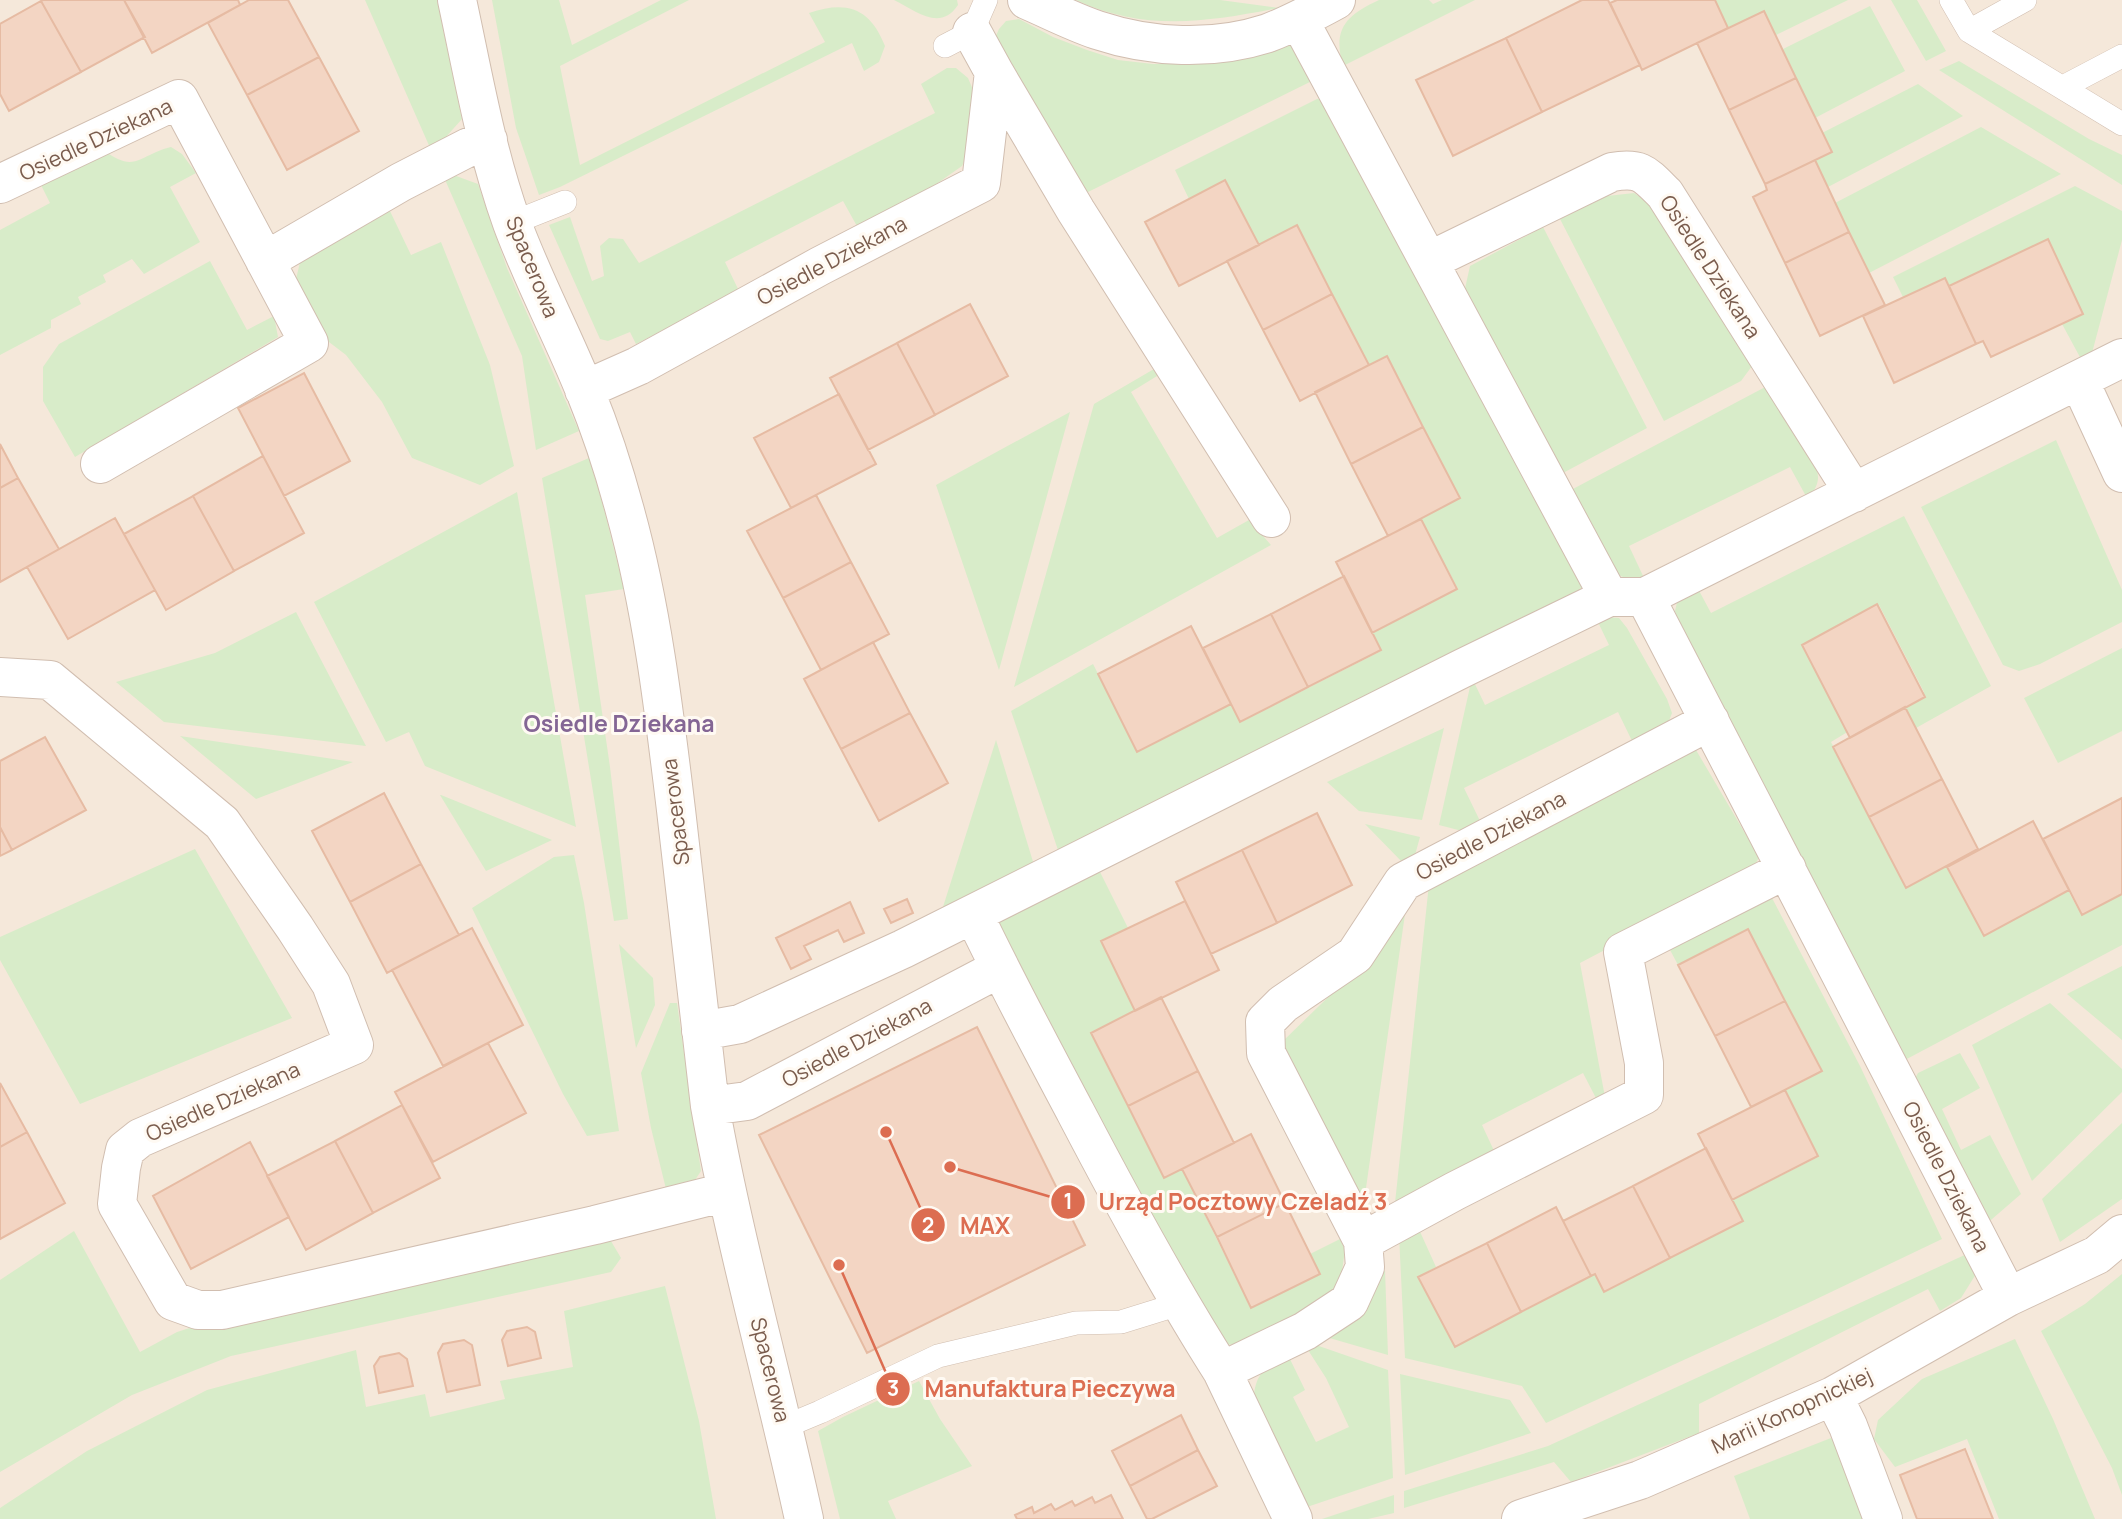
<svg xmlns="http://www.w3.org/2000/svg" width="2122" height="1519" font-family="Manrope,sans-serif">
  <rect width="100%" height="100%" fill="#fdf6ec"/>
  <path fill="#f5e8da" d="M0,0H2122V1519H0Z"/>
  <path fill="#d8ecc9" d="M365,0H437L462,119L437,147L431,150Z
    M492,0H559L572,45L661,0H689L560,66L580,165L825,42L809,13C847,0 870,8 885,46L879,62L864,71L852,43L560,187L539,195L516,128Z
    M894,0H957L958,5C940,32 916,11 894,0Z
    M1076,0H1220L1279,8C1208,22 1144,32 1076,0Z
    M1379,0H1429L1433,4L1442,0H1475L1343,66C1332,28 1347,15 1379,0Z
    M1715,0H1848L1776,35L1764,11L1728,28Z
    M1891,0H1917L1946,51L1926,61Z
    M1870,6L1905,71L1815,118L1783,49Z
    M1019,19L1053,37L1087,50L1118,60L1153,64H1202L1289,42L1320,77L1082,195L994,40L999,29L1006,21Z
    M1959,61L2089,139L2122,155V185L1939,70Z
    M947,68H956L968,78L974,92L970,150L962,166L915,199L858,228L843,201L725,262L739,291L636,344L630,332L608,341L600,339L549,225L570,217L592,281L604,276L600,246L609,238L623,239L639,263L935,113L921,84Z
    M1918,84L1963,116L1828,187L1815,160L1832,152L1822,133Z
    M1326,98L1584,584L1574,597L1058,850L1011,711L1093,664L1138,752L1231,704L1241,722L1381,651L1372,633L1458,589L1421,519L1460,498L1387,356L1369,365L1297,225L1258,245L1226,181L1189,199L1175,170L1317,99Z
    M1981,127L2061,174L1869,273L1835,203Z
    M171,147L182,154L196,173L170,187L200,242L144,274L132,259L103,275L106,282L78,297L81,304L51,320V328L0,355V230L50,203L37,177L102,149C136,175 138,155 171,147Z
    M448,173L478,184L507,268L579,431L536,450L522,356L443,175Z
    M2075,186L2122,211V240L2092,353L2081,359L2062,324L2083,314L2048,239L1949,286L1944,278L1903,297L1893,277Z
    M1634,193L1652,205L1752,366L1741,381L1664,421L1560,219L1607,196Z
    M389,209L411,255L441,242L490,365L514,466L480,485L412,458L382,402L346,355L329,342L296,279L301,258Z
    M1543,227L1647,428L1563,473L1464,293L1470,266Z
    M210,261L247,330L274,316L278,337L75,457L43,401V367L59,344Z
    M1154,369L1162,373L1131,392L1217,538L1249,520L1271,545L1014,687L1094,404Z
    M1769,385C1783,407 1819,452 1818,479C1817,487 1813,493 1807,498L1790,467L1629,546L1644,578L1636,582L1618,575L1571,490Z
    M1070,412L999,670L936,485Z
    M2056,440L2122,590V622L2040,664L2019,671L2003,665L1921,507Z
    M589,458L603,505L624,589L585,595L610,767L628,919L614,921L542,478Z
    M517,492L576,827L425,766L409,732L386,742L314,602Z
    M1904,516L1991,686L1916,728L1903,703L1924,692L1879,605L1804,644L1849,731L1831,742L1906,883L1945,863L1980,929L2065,885L2078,909L2122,886V945L1903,1061L1745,747L1682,634L1675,611L1678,598L1696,585L1711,613Z
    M296,612L366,746L164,722L116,682L215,653Z
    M1607,617L1619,618L1627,628L1667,699L1672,713L1667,726L1634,745L1618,712L1464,788L1480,821L1462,831L1439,825L1472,678L1485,705L1609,645L1596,618Z
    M2122,648V731L2058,763L2024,698Z
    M1444,728L1422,820L1359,811L1327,782Z
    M180,736L353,762L256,799Z
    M996,740L1034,865L942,910Z
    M1696,750L1759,857L1751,873L1580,963L1605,1097L1598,1102L1583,1073L1482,1125L1496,1155L1395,1203L1429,884Z
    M440,795H441L552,840L486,871Z
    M1365,824L1420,837L1415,855L1404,864Z
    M195,849L292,1018L80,1104L0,960V937Z
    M574,855L584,903L619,1131L587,1136L563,1094L472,908L554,857Z
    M1095,862L1128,928L1101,941L1135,1011L1091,1032L1164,1177L1182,1169L1251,1308L1320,1274L1310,1254L1340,1239L1345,1250L1342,1271L1336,1296L1255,1341L1227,1345L1207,1321L994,929L1001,915Z
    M1772,898L1860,1066L1942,1239L1806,1304L1546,1423L1522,1386L1405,1358L1399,1235L1417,1225L1436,1267L1418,1277L1455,1347L1595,1274L1604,1292L1742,1221L1732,1200L1818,1157L1785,1090L1821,1071L1748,929L1678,965L1669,948Z
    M1406,907L1364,1202L1282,1042L1354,972Z
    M619,944L653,978L655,1005L636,1048Z
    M2122,966V1040L2067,994Z
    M670,1003H677L701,1171L691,1186L667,1193L651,1128L641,1073Z
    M2050,1003L2122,1069V1092L2032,1181L1972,1045Z
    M1960,1053L1980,1088L1942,1109L1961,1150L1990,1135L2021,1194L1984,1226L1913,1082L1918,1073Z
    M2122,1123V1199L2060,1242L2042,1199Z
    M74,1231L140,1352L177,1332L199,1325L605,1231L621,1258L611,1272L231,1356L132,1395L0,1472V1280Z
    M1969,1253L1976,1274L1961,1298L1940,1311L1928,1289L1699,1404V1433L1571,1482L1554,1462L1404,1508V1491L1548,1446Z
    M1385,1270L1388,1355L1326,1337L1357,1309Z
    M2122,1274V1495L2112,1468L2041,1331L2085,1304Z
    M665,1286L699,1421L716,1519H0V1508L87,1451L207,1390L356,1350L366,1407L425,1394L430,1417L505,1399L500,1381L573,1367L564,1311Z
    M2015,1339L2053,1419L2095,1519H1999L1967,1439L1895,1467L1874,1439L1878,1420L1922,1379Z
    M1316,1345L1388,1370L1393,1478L1304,1508L1253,1402C1256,1372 1262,1370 1288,1355L1305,1390L1293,1397L1316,1442L1349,1427L1326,1378L1308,1350Z
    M1400,1374L1510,1400L1531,1433L1405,1475Z
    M919,1381L940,1419L972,1466L888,1501L896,1519H840L818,1431L843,1417Z
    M1831,1438L1843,1451L1869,1519H1750L1734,1476Z
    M1394,1495V1513L1368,1519H1322Z"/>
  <path fill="#f3d5c3" stroke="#e6bba3" stroke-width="2" d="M43,0H124L145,37L81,72L41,1Z
    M124,0H238L240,5L152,53Z
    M249,0H288L319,57L247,95L208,23Z
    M1582,0H1608L1640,65L1542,112L1506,38Z
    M1617,0H1715L1728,28L1642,70L1610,3Z
    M41,1L81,72L9,111L0,94V24Z
    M1764,11L1796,78L1729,110L1697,43Z
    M1506,38L1542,112L1453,156L1416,80Z
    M319,57L359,131L287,170L247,95Z
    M1796,78L1832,152L1765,184L1729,110Z
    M1815,160L1849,232L1785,263L1753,197L1767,190L1765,184Z
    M1225,180L1259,245L1179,286L1145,222Z
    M1297,225L1332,294L1263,330L1227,261Z
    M1849,232L1885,305L1820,336L1785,263Z
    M2048,239L2083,314L1991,357L1983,341L1976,344L1949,286Z
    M1945,278L1976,344L1894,383L1863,316Z
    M1332,294L1369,365L1300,401L1263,330Z
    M970,304L1008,376L935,415L897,343Z
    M897,343L935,415L868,450L830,378Z
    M1387,356L1423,427L1351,464L1315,392Z
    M304,373L350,461L284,496L238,408Z
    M839,394L876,464L791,508L754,438Z
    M1423,427L1460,498L1388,536L1351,464Z
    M0,444L18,478L0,488Z
    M263,456L304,533L234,571L193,496Z
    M18,478L59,549L0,582V488Z
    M816,495L851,562L783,598L747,531Z
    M193,496L234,571L166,610L124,534Z
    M115,518L155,590L68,639L27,567Z
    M1421,519L1457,589L1372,633L1336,562Z
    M851,562L889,634L821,670L783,598Z
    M1344,576L1381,650L1308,687L1271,614Z
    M1877,604L1925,697L1850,738L1802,645Z
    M1271,614L1308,687L1240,722L1203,648Z
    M1191,626L1231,704L1137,752L1098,674Z
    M873,642L910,713L841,749L804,679Z
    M1905,707L1942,779L1869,817L1833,747Z
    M910,713L948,783L879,821L841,749Z
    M45,737L86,810L12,850L0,827V761Z
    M1942,779L1978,849L1906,888L1869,817Z
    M384,793L421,864L350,902L312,831Z
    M2122,798V894L2082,915L2043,839Z
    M1317,813L1352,885L1277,923L1242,850Z
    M2033,821L2069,890L1984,936L1947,867Z
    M0,827L12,850L0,856Z
    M1242,850L1277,923L1211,954L1176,882Z
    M421,864L459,935L387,973L350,902Z
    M907,899L913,913L891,923L884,909Z
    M1185,901L1219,970L1135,1011L1101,941Z
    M850,902L864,933L844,942L838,930L804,946L811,959L791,969L776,938Z
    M472,928L523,1025L443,1066L392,970Z
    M1748,929L1785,1001L1715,1036L1678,965Z
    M1161,997L1198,1071L1128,1106L1091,1033Z
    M1785,1001L1822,1071L1751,1107L1715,1036Z
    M977,1027L1085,1245L867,1353L759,1135Z
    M488,1043L526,1113L433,1162L395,1092Z
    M1198,1071L1234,1143L1164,1178L1128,1106Z
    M0,1083L27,1132L0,1147Z
    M1785,1090L1818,1156L1732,1200L1698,1134Z
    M402,1105L440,1178L373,1213L335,1141Z
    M27,1132L65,1203L0,1239V1147Z
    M1251,1134L1285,1203L1217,1237L1182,1169Z
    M335,1141L373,1213L306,1250L267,1176Z
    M250,1142L289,1217L191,1269L153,1196Z
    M1706,1148L1743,1221L1670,1258L1633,1186Z
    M1633,1186L1670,1258L1604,1292L1595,1274L1591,1276L1563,1221Z
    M1285,1203L1320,1274L1251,1308L1217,1237Z
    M1556,1207L1591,1276L1521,1312L1487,1243Z
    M1487,1243L1521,1312L1455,1347L1418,1277Z
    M527,1327L535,1332L541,1358L508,1366L502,1340L507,1331Z
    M464,1340L472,1345L480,1385L447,1392L438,1353L443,1344Z
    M399,1353L407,1359L413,1386L379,1393L374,1366L380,1357Z
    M1181,1415L1198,1450L1130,1486L1112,1451Z
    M1965,1449L1993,1519H1917L1900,1475Z
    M1198,1450L1217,1486L1152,1519H1147L1130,1486Z
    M1111,1495L1123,1519H1017L1015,1515L1032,1507L1034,1513L1051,1504L1055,1510L1072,1501L1075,1506L1092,1497L1095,1503Z"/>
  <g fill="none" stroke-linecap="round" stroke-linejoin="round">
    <g stroke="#d1beb0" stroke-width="24">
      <path id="lane" d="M1951,0L1969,31L2122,124
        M1969,31L2025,0
        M945,46L972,32L986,0
        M2063,87L2122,56
        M512,223L565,202
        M784,1427L820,1412L938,1356L1076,1323L1121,1322L1179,1304"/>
    </g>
    <g stroke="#d1beb0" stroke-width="40">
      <path id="street" d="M457,0C473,74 486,151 512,223C533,280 562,334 585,391C601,430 614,470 625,511C652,608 664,710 676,810C688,909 698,1008 710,1106C735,1245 774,1381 804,1519
        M1027,0C1050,10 1073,22 1097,30C1151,48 1213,51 1268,33C1292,24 1314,12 1336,0
        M1299,20L1609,597H1645L2008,1297
        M994,72L1076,211L1271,518
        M0,184L179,99L309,343L100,464
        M265,261L401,182L469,147L488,140
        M1429,261L1612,172C1641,167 1645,174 1665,194L1854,493
        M2079,380L2122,473
        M584,390L638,366L820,266L981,183L994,72L972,32
        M1645,597L2122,358
        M0,677L50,680L222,823L295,928L331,984L354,1045L140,1138L125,1150L121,1168L117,1204L173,1301L198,1310H222L595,1225L726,1192
        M974,915C1006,982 1041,1047 1076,1113C1122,1201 1169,1288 1222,1371
        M701,1031L740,1024L903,949L1463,668L1609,597
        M710,1106L747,1101L1000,968
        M1363,1241L1455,1191L1644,1095V1063L1623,952L1787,869
        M1833,1396L1848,1426L1883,1519
        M1293,1519L1222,1371L1305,1331L1349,1302L1365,1267L1363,1241L1266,1053L1265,1022L1283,1004L1355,955L1403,882L1710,721
        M1521,1519L1640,1480L1833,1396L2008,1297L2097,1255L2122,1234"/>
    </g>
    <use href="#lane" stroke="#fff" stroke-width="23"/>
    <use href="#street" stroke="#fff" stroke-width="38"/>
  </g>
  <g text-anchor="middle" stroke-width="6" stroke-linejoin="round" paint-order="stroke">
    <g font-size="21" fill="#7a5c4d" stroke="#fffaf3">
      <text transform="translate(96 140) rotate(-25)" y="7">Osiedle Dziekana</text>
      <text transform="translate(832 261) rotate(-28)" y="7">Osiedle Dziekana</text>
      <text transform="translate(532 267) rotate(68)" y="7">Spacerowa</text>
      <text transform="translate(1710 267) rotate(57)" y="7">Osiedle Dziekana</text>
      <text transform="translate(676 812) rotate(-97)" y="7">Spacerowa</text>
      <text transform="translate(1491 836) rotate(-28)" y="7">Osiedle Dziekana</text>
      <text transform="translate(857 1043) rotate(-28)" y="7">Osiedle Dziekana</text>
      <text transform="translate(223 1102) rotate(-24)" y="7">Osiedle Dziekana</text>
      <text transform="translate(1946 1177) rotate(63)" y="7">Osiedle Dziekana</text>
      <text transform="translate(770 1370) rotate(76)" y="7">Spacerowa</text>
      <text transform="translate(1792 1411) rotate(-25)" y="7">Marii Konopnickiej</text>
    </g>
    <g font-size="23" font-weight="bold" fill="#846695" stroke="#fffaf3">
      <text x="619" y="732">Osiedle Dziekana</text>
    </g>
  </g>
  <path fill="none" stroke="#dc6d51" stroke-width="2.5" d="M950 1167L1068 1202M886 1132L928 1225M839 1265L893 1389"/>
  <g fill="#dc6d51" stroke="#fffaf3" stroke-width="2.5">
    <circle cx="950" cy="1167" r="7"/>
    <circle cx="886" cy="1132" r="7"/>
    <circle cx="839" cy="1265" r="7"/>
    <circle cx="1068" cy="1202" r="18"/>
    <circle cx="928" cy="1225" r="18"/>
    <circle cx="893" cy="1389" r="18"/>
  </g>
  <g font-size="21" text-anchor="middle" font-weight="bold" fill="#fff">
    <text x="1068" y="1209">1</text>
    <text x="928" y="1233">2</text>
    <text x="893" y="1396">3</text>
  </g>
  <g font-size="23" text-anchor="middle" font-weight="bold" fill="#dc6d51" stroke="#fffaf3" stroke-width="6" stroke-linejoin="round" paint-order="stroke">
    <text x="1243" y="1210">Urząd Pocztowy Czeladź 3</text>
    <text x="985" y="1234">MAX</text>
    <text x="1050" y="1397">Manufaktura Pieczywa</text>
  </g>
</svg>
